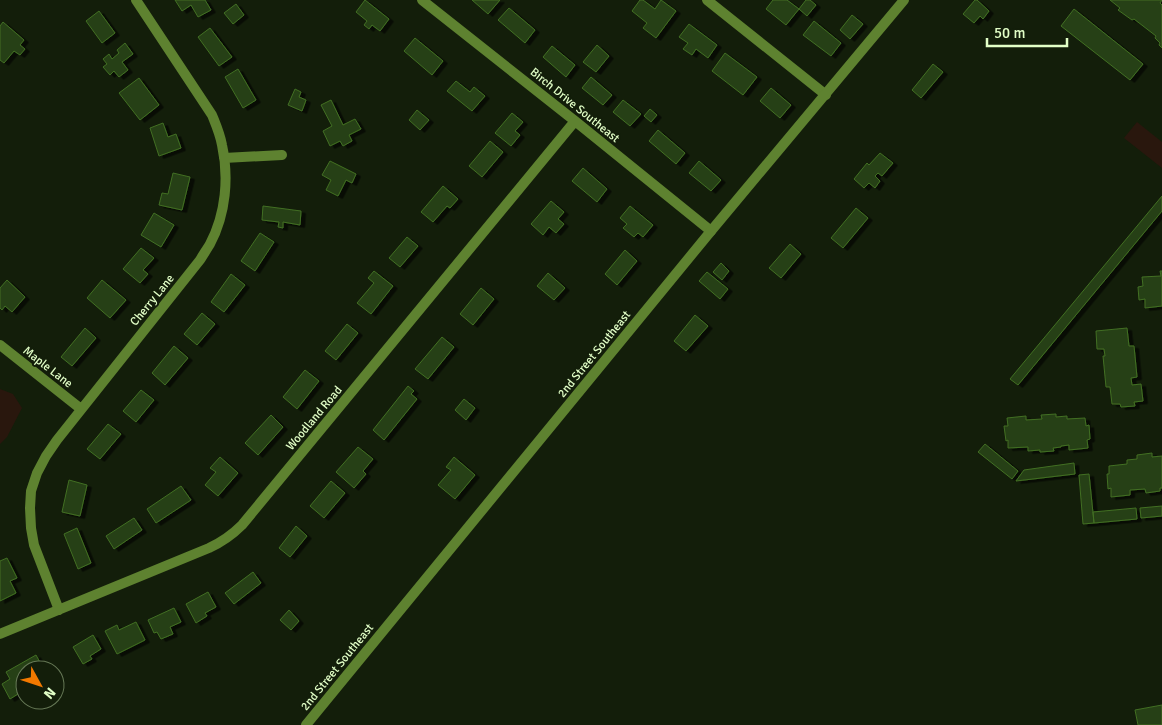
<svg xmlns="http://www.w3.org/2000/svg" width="1162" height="725" font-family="Signika,sans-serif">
  <defs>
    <filter id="shadow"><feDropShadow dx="4.5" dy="2.5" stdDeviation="0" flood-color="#0009"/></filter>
  </defs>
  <rect width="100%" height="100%" fill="#131e0a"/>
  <path fill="#29170d" d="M1137,122L1162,142V168L1124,138Z
    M0,389L13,394L22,408L7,437L0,444Z"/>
  <path fill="#264114" stroke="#426f24" filter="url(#shadow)" d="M175,0H205L211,10L198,17L191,5L182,11Z
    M365,0L389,19L380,31L372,25L369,29L364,25L367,21L356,12Z
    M472,0H500L488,14Z
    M640,0H643L655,9L661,0L676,11L656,38L643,28L647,23L632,11Z
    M773,0H787L799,9L786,25L766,9Z
    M806,0H810L816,5L807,16L799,9Z
    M975,0H977L989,11L983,19L980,16L974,23L963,14Z
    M1110,0H1162L1160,3L1162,5V48L1159,45L1160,43L1155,38L1156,36L1134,19L1132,20L1118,10L1120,8Z
    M236,4L244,15L233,24L224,13Z
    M509,8L535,30L525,43L498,20Z
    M1074,9L1143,64L1130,80L1061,26Z
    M99,11L115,33L102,43L86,21Z
    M852,15L863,24L850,39L840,30Z
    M814,21L841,43L831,56L803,35Z
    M3,22L24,40L20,45L25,49L20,55L14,51L4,63L0,60V26Z
    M689,24L717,45L708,58L696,49L692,55L683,49L688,43L679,37Z
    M210,28L232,57L219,66L198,37Z
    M415,38L443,61L432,75L404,51Z
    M125,43L133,54L122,62L128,70L119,77L114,71L110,75L103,67L107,64L103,59L109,54L112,59L119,53L117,50Z
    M597,45L609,56L596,72L583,62Z
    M552,46L575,65L566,77L543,57Z
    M725,53L757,77L743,95L712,71Z
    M933,64L943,72L921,98L912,90Z
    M238,69L256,100L243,108L225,77Z
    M591,77L612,95L603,105L582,88Z
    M139,78L159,105L140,120L119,93Z
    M456,81L470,92L474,87L485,96L472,111L447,91Z
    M771,88L791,105L780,118L760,101Z
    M295,89L301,92L299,97L306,100L302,111L288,105Z
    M331,100L343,125L355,119L361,129L349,135L352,141L343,146L340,141L330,146L323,131L332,126L321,105Z
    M623,100L641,114L630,126L613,112Z
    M650,109L657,115L651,122L644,116Z
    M417,110L429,120L420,130L409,120Z
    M512,113L523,122L515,131L520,135L511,146L495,133Z
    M163,123L168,137L176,134L181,148L159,156L150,128Z
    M658,130L685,153L676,164L649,141Z
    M490,141L503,152L482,177L469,166Z
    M880,153L893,163L882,176L878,173L875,176L880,181L875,188L869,183L864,188L854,179L867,163L869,165Z
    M330,161L356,174L352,183L346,180L338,196L326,190L331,180L322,175Z
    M699,161L721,180L711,191L689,173Z
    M583,168L607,189L597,202L572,181Z
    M173,173L190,177L182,210L159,205L162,193L168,194Z
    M443,186L458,199L450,208L447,206L433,222L421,212Z
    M1162,196V211L1018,385L1010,379Z
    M551,201L564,212L558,219L564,224L556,233L549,227L543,235L531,224Z
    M263,206L301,211L300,225L283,222V228L278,227L279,222L262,220Z
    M630,206L653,225L643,237L638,233L634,237L623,228L627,224L620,218Z
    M856,208L868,218L843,248L831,238Z
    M154,213L174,225L161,247L141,235Z
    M260,233L274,242L255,271L241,261Z
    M407,237L418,246L400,267L389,258Z
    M790,244L801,254L781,278L769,268Z
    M141,248L154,258L143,270L148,274L140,283L123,269Z
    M625,250L637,261L617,285L605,274Z
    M721,263L729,271L722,280L713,272Z
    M374,271L393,286L371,314L357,303L374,283L368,278Z
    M1160,271H1162V306L1145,308V299L1139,300L1138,287L1143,286L1142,277L1161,276Z
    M707,272L728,289L720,299L699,281Z
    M548,273L565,288L554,300L537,286Z
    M231,274L245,285L224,312L211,302Z
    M7,280L25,297L12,312L5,306L2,310L0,308V288Z
    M102,280L126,300L110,318L87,298Z
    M481,288L494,299L473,325L460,314Z
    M202,313L215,324L197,345L184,334Z
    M695,315L708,326L686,351L674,341Z
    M347,324L358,333L336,360L325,351Z
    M85,328L96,338L72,366L61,357Z
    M1127,328L1129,346H1134L1137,377L1131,378L1132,385L1141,384L1143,401L1134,402L1135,406L1121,407L1120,404H1112L1110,387H1106L1103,356H1105L1104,349H1097L1096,331Z
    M442,337L454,347L428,379L415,369Z
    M174,346L188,358L165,385L152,373Z
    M305,370L319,381L297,409L283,397Z
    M408,386L414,391L411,394L417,399L384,440L373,430Z
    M141,390L154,400L136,422L123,411Z
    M464,399L475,408L466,420L455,410Z
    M1056,414V417L1067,416V419L1085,418L1086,426L1089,425L1090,439L1087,440L1088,448L1069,450V445L1061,446V447L1053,448L1054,451L1040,452V450L1028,451V447L1008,448V440L1006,441L1004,426H1008L1007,418L1026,416V420L1042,419L1041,415Z
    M271,415L283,427L258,455L245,443Z
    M108,424L121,434L100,459L87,449Z
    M985,444L1018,471L1012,479L978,452Z
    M358,447L373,459L363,471L366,474L354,488L336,472Z
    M1152,453V457L1162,456V488H1160V491L1146,493L1145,489L1130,490V495L1111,497V488L1108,489L1107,474H1109V466L1127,464V460L1137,459V455Z
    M220,457L238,473L218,496L205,485L216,472L210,468Z
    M454,457L475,475L455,499L438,485L451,470L446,467Z
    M1074,463L1075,474L1016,481L1024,470Z
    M1089,474L1094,523L1083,524L1079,475Z
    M69,480L87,485L80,516L62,512Z
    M331,481L345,493L324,518L310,506Z
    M181,486L191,500L156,523L147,509Z
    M1162,506V516L1141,518L1140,508Z
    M1136,508L1137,519L1094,523L1093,512Z
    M134,518L142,530L114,549L106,536Z
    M296,526L307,536L290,557L279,548Z
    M77,528L91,563L78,569L64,534Z
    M7,558L17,578L10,581L16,593L0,601V561Z
    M253,572L261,583L234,604L225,593Z
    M208,592L216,607L205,613L207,616L196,623L186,604Z
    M174,608L181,622L170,627L173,634L161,639L157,632L154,633L148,620Z
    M289,610L299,621L291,630L280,620Z
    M136,622L145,640L117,654L105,631L117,625L119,630Z
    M93,635L101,649L90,656L92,659L83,664L73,647Z
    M36,655L44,670H25V688L17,692L18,694L10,699L2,684L10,679L6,672Z
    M1162,705V725H1138L1135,710Z"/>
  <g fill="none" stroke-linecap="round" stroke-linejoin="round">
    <path stroke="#5e8230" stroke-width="10" d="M422,0L575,121L711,231
      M707,0L826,95
      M224,158L282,155
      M0,345L81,409
      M59,610L34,545L31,528L30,508L31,491L37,473L46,456L57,440L200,260C203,255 207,249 210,244C226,214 229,177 222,145C220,134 216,125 212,115L136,0
      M0,634L209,548C222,542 232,535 242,525L575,121"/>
    <path stroke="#5e8230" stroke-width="10" d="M306,725L711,231L904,0"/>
  </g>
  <g text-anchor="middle" stroke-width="4" stroke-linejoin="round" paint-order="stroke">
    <g font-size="12" fill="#e2ffc7" stroke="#131e0a">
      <text transform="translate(575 105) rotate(39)" y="4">Birch Drive Southeast</text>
      <text transform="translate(152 300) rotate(-51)" y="4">Cherry Lane</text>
      <text transform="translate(594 354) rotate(-51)" y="4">2nd Street Southeast</text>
      <text transform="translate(48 367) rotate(38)" y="4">Maple Lane</text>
      <text transform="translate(314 418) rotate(-50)" y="4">Woodland Road</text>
      <text transform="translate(337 667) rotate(-51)" y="4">2nd Street Southeast</text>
    </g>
  </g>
  <g transform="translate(40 685) rotate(130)"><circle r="24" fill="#131e0a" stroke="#667856"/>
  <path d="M0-4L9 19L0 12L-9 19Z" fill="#f27900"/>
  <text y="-8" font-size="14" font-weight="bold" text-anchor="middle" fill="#e2ffc7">N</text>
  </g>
  <path d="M987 38v8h80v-8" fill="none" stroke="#e2ffc7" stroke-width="2.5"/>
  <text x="994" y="38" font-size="15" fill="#e2ffc7" stroke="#131e0a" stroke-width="4" paint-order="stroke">50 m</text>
</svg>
